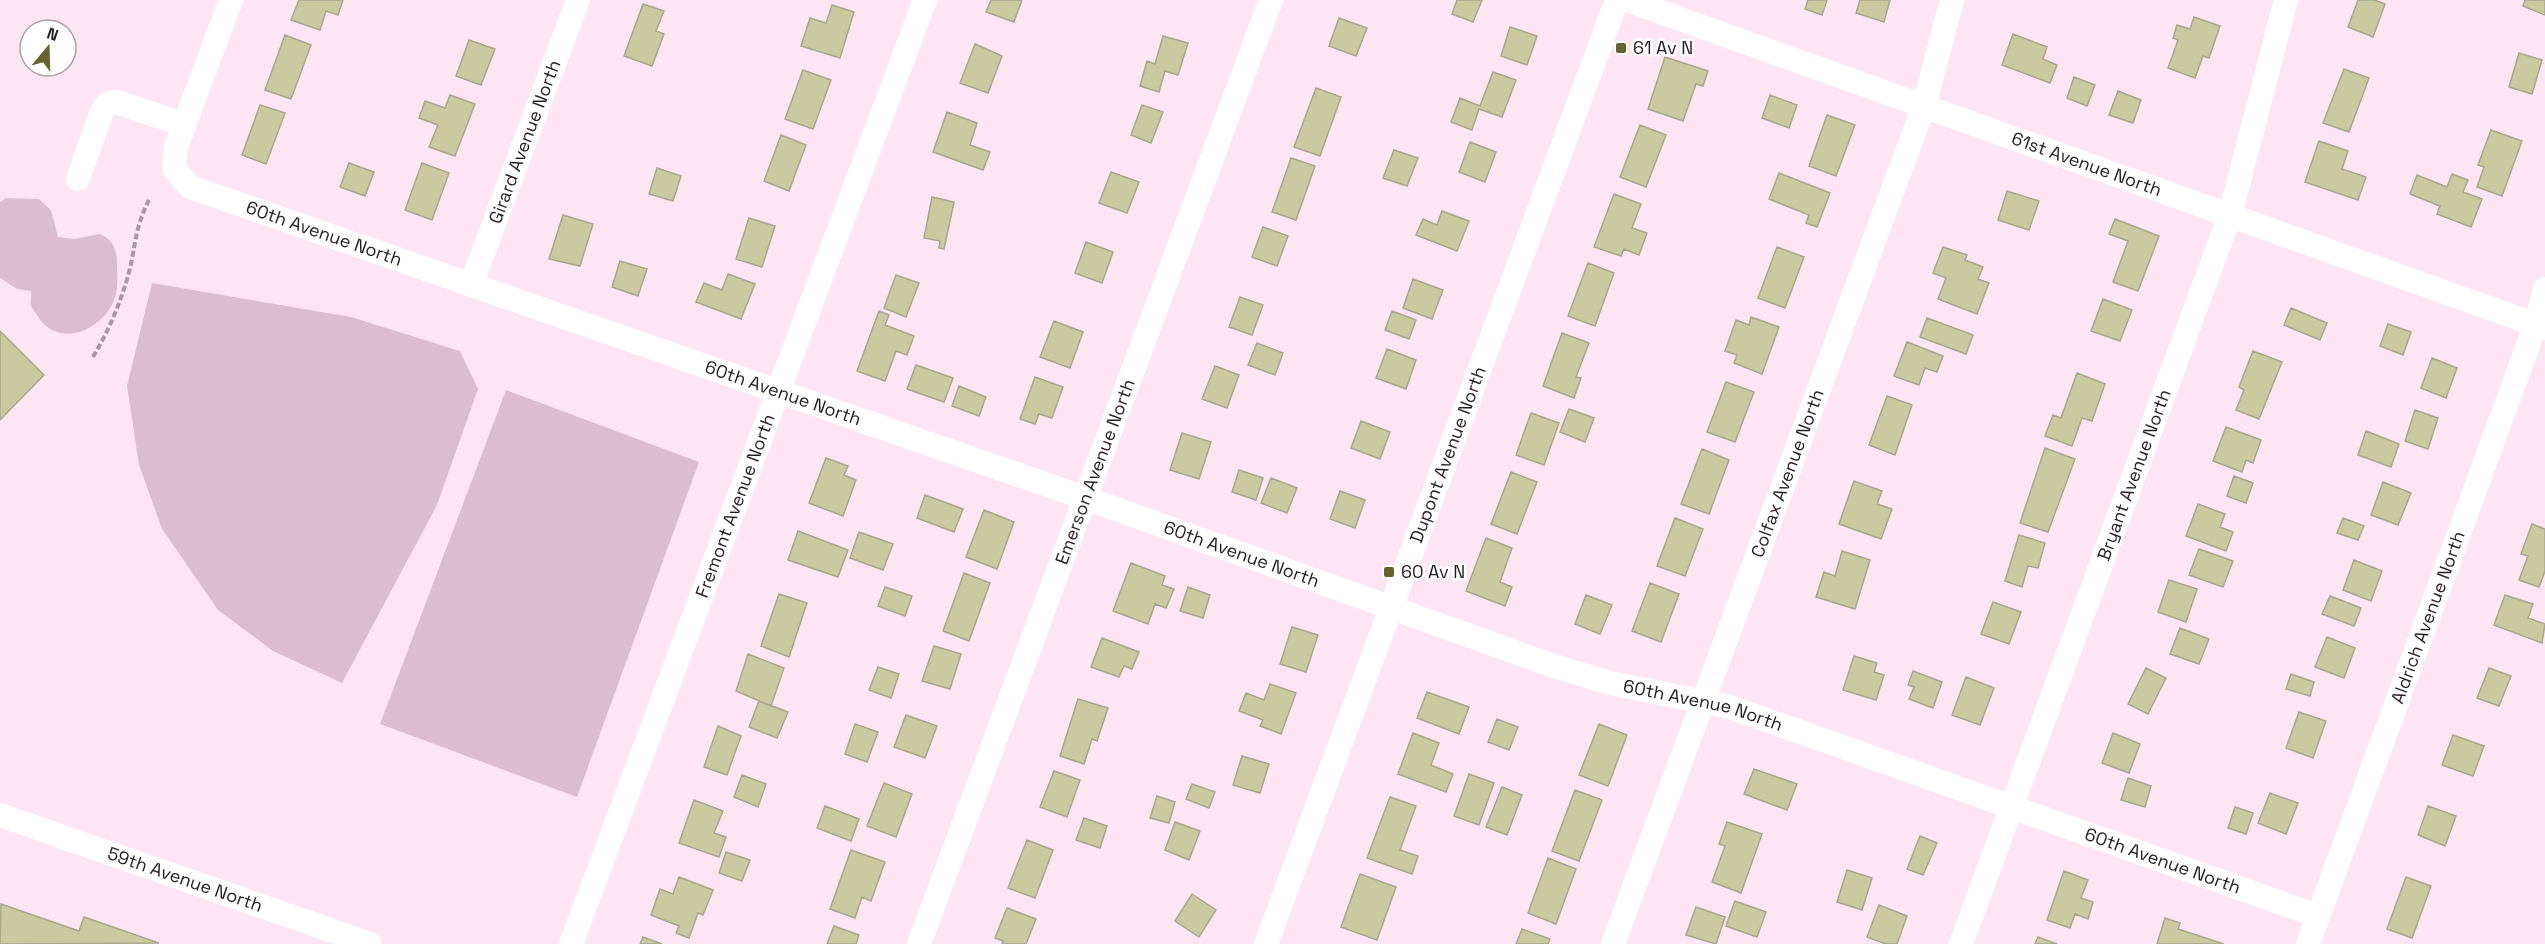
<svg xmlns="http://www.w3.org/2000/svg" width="2545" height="944" font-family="'Space Grotesk',sans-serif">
  <rect width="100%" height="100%" fill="#fee5f4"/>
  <path fill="#dcbdd0" d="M6,198L39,199L51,210L58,237L74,239L100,234C113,240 117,249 117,263C117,276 119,287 114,300C103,330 59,349 38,317C36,313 32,309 31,305C30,300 32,296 31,291L17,289L0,278V202Z
    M152,283L351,317L460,351L478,389L437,505L342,683L273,651L218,610L162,529L139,465L127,386Z
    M506,390L699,462L577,797L380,724Z"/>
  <path fill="#cac9a0" stroke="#a7a78e" stroke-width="1.5" d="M299,0H343L338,15L326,11L320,30L291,20Z
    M991,0H1022L1014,22L986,12Z
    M1457,0H1482L1473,22L1452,14Z
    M1808,0H1827L1822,15L1805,9Z
    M1860,0H1890L1884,22L1856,13Z
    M2358,0H2374L2385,4L2373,37L2348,27Z
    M2525,0H2545V15L2523,6Z
    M643,4L664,11L656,31L664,34L652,66L624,56Z
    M832,5L854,12L840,58L801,46L810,18L826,23Z
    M2194,17L2220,26L2209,58L2203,56L2195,78L2168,68L2178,40L2173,38L2177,25L2190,29Z
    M1339,18L1367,28L1356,56L1329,46Z
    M1510,27L1537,36L1527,65L1501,56Z
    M2013,34L2047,47L2043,59L2057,65L2050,83L2002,65Z
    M285,35L311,45L291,99L265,90Z
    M1163,36L1188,43L1178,75L1165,71L1159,92L1140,86L1147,61L1155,64Z
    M469,40L495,49L481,85L456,76Z
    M975,44L1002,56L988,93L960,83Z
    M2519,53L2542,60L2532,94L2509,87Z
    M1665,57L1708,71L1703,86L1696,84L1683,121L1648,109Z
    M2344,69L2369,78L2349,132L2323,123Z
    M803,70L831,80L813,129L785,119Z
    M1493,72L1516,80L1502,117L1479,109L1472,130L1451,122L1460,98L1480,106Z
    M2074,77L2095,85L2087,106L2067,98Z
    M1316,88L1341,97L1320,156L1294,147Z
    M2118,91L2141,100L2133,123L2109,115Z
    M450,95L475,104L455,156L429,147L438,125L419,118L425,101L445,108Z
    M1770,95L1797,105L1789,128L1762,118Z
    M260,105L285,113L266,164L242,155Z
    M1142,105L1163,112L1151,143L1131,135Z
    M947,112L977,123L970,145L990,152L983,170L933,152Z
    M1827,115L1855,125L1836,176L1809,166Z
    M1640,125L1666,135L1646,187L1620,177Z
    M2491,130L2522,141L2502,196L2477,187L2484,167L2478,165Z
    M781,135L806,145L789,191L764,181Z
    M2319,141L2348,151L2342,169L2366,177L2358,200L2305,182Z
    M1470,142L1496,152L1485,182L1459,172Z
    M1394,150L1418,158L1407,186L1383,178Z
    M1291,158L1315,166L1296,220L1272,212Z
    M349,163L374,172L365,196L340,187Z
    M422,163L449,173L432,220L405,210Z
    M657,168L681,176L673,201L649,194Z
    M1111,172L1139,182L1127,213L1099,203Z
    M1779,173L1830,193L1817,227L1806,223L1809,215L1769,199Z
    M2452,174L2468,180L2463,192L2482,199L2471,227L2437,214L2440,206L2410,194L2417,175L2447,187Z
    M2007,191L2039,201L2029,230L1998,220Z
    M1614,194L1641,204L1632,228L1647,233L1639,255L1624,249L1621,256L1594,247Z
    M932,197L954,202L944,249L939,248L940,241L924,238Z
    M1442,211L1469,221L1457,251L1416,235L1423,219L1437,225Z
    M563,215L593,224L580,266L549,259Z
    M749,218L775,226L762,267L736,259Z
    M2115,219L2159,236L2138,291L2113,282L2128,241L2109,234Z
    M1263,227L1288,236L1277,266L1252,257Z
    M1086,242L1113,252L1102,283L1075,273Z
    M1777,247L1804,257L1785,308L1758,298Z
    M1943,247L1967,255L1965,260L1983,267L1978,279L1989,283L1977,314L1938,299L1946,278L1933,273Z
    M620,261L647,269L638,296L612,287Z
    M1588,263L1614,273L1595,326L1568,316Z
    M728,274L755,284L741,319L696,302L704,283L722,290Z
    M896,275L919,283L906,317L884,308Z
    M1413,279L1443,290L1432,319L1403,308Z
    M1240,297L1263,305L1252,335L1229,327Z
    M2103,299L2132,310L2120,341L2091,331Z
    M2291,308L2327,323L2320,340L2284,325Z
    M879,311L889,315L885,325L914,336L907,355L896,351L885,381L857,371Z
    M1392,311L1416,320L1409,339L1385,330Z
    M1751,317L1779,327L1762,374L1734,363L1737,355L1725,351L1736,320L1749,325Z
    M1927,318L1973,335L1966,354L1920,337Z
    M1054,321L1083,332L1070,368L1040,357Z
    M2388,324L2411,332L2403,355L2380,346Z
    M0,331L44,375L0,420Z
    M1562,333L1589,343L1576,377L1581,378L1574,398L1543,386Z
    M1907,342L1943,356L1937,372L1925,368L1919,385L1894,376Z
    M1257,343L1283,353L1275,375L1248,365Z
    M1387,349L1416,360L1406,389L1376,378Z
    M2253,351L2282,362L2259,419L2236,410L2244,390L2239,387Z
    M2432,358L2457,368L2446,398L2421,388Z
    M916,365L953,378L944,402L907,389Z
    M1215,366L1239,375L1227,408L1202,399Z
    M2077,373L2105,384L2092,421L2082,418L2072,446L2045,436L2053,415L2061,418Z
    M1035,377L1063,387L1052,418L1039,414L1035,424L1020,419Z
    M1726,382L1754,392L1735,442L1707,432Z
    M959,386L986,397L979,416L952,406Z
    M1887,396L1912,405L1895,455L1869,445Z
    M1569,409L1594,418L1585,442L1560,432Z
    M2415,410L2438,418L2428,449L2405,441Z
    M1531,413L1559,423L1544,465L1516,455Z
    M1361,421L1390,432L1380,459L1351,448Z
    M2226,427L2261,440L2253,463L2246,460L2242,472L2213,461Z
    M2366,431L2399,444L2391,467L2358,455Z
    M1182,433L1211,442L1199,479L1170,470Z
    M2045,448L2075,459L2048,532L2020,523Z
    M1702,449L1729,460L1709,514L1681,504Z
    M826,458L848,466L844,475L856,480L843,516L809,503Z
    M1239,470L1263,478L1256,500L1232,492Z
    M1511,472L1537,482L1517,534L1491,524Z
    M2234,476L2253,483L2246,503L2227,496Z
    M1271,478L1297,488L1287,513L1261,503Z
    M1854,481L1882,491L1877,504L1892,509L1881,539L1839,524Z
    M2383,482L2411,493L2398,525L2371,515Z
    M1340,491L1365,500L1355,528L1330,519Z
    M925,495L963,509L954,532L917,518Z
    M2198,504L2225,514L2220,527L2233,532L2226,551L2186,536Z
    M984,510L1014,522L997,569L966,557Z
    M1675,518L1703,529L1685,576L1657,566Z
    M2343,518L2364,526L2358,540L2337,533Z
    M2532,524L2545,529V571L2539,587L2519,580L2528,556L2521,554Z
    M798,531L848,550L838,577L788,560Z
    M859,532L893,544L883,570L850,558Z
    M2019,535L2045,543L2038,568L2028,566L2022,587L2005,581Z
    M1486,538L1512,548L1500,582L1512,587L1505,606L1466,591Z
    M2199,549L2233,561L2223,587L2189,575Z
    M1842,551L1870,560L1855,609L1816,597L1824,572L1835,576Z
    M2354,560L2382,571L2371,601L2343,590Z
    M1131,563L1165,576L1162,585L1174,589L1166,608L1155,604L1148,624L1113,611Z
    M964,573L990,583L969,641L943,631Z
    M2169,580L2197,589L2186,622L2158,612Z
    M1650,583L1679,594L1661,642L1632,631Z
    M885,587L912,596L905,616L878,606Z
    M1188,587L1210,595L1203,618L1180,611Z
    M779,594L807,603L789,657L761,646Z
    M1586,595L1612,605L1600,634L1575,624Z
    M2505,595L2533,604L2528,618L2545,624L2542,643L2494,625Z
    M2330,596L2361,608L2354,626L2322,614Z
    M1993,602L2021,612L2009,644L1981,634Z
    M1292,627L1318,635L1306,672L1280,664Z
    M2180,628L2209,639L2199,664L2170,654Z
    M2327,637L2355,648L2344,678L2315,667Z
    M1102,638L1139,652L1132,669L1124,666L1119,677L1091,667Z
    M934,646L961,654L950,689L922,681Z
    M748,654L784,668L771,706L736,691Z
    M1854,656L1877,663L1874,672L1884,675L1876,700L1843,690Z
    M878,667L899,674L891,698L869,690Z
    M2146,668L2166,678L2148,714L2128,704Z
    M2489,668L2511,676L2499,706L2477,698Z
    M1913,671L1942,682L1933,708L1909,699L1914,687L1908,685Z
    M2291,674L2314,682L2310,696L2286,689Z
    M1966,677L1994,688L1980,725L1952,715Z
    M1270,684L1296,693L1281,734L1260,726L1263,720L1239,711L1246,693L1264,700Z
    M1427,692L1469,707L1459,734L1417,718Z
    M1078,699L1108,708L1097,741L1092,739L1084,764L1060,756Z
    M759,701L788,712L777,738L749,727Z
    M2299,712L2326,721L2313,758L2286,748Z
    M906,715L937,726L925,758L894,747Z
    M1497,719L1518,727L1509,750L1488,742Z
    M855,724L878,732L867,762L845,754Z
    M1599,724L1627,735L1608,786L1579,775Z
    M718,726L741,736L727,775L704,767Z
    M1413,733L1439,743L1431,765L1453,774L1446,792L1398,774Z
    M2113,733L2140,744L2129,773L2102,763Z
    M2453,735L2484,746L2473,776L2442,765Z
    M1242,756L1269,764L1260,793L1233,785Z
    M1754,769L1797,784L1787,810L1744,794Z
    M1054,771L1080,780L1067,817L1040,807Z
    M1469,774L1494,783L1479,825L1454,816Z
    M742,775L766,784L758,807L734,797Z
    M2128,778L2151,786L2145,807L2121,800Z
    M884,783L912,794L896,837L867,826Z
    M1192,784L1215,792L1209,808L1186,799Z
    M1502,787L1522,795L1507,835L1486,827Z
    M1575,790L1602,800L1579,861L1552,851Z
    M2270,793L2298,803L2286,834L2258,823Z
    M1157,796L1175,802L1169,823L1150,818Z
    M1390,797L1416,806L1400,850L1418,856L1412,874L1367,858Z
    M694,800L723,811L714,833L726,837L719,857L679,843Z
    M825,806L859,819L851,841L817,828Z
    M2428,806L2456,816L2445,846L2418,835Z
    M2235,807L2253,813L2246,834L2228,828Z
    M1084,818L1107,826L1100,848L1076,840Z
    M1175,822L1200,831L1189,860L1165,850Z
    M1727,822L1762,834L1741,893L1712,882L1725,846L1719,844Z
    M1920,836L1937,843L1923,875L1907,869Z
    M1027,840L1053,850L1035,898L1008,888Z
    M851,850L885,862L871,901L862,897L855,918L830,909Z
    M726,852L750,860L742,881L719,873Z
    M1548,858L1576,869L1556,924L1528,913Z
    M1847,870L1872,878L1862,910L1837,902Z
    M2064,871L2088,880L2081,898L2093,902L2088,919L2075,914L2070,928L2047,920Z
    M1360,874L1396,887L1377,940L1341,927Z
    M679,877L713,890L703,915L698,913L689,938L676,933L679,926L651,915L660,889L673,894Z
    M2406,877L2431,886L2412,938L2387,929Z
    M1192,894L1216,910L1199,937L1175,921Z
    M1735,901L1766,912L1757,937L1726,926Z
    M1,904L79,931L84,917L159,943L0,944Z
    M1879,905L1907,916L1897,944H1886L1867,937Z
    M1696,907L1725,917L1716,944L1686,935Z
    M1007,908L1036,919L1026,944H1002L1003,941L995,938Z
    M2165,918L2180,923L2178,929L2224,944H2157Z
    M834,926L859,935L856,944H827Z
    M1522,929L1550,939L1548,944H1516Z
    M643,937L662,944H640Z
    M2038,937L2057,944H2035Z"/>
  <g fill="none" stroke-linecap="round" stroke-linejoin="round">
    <path stroke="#a997a2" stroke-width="4" stroke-dasharray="6 3" stroke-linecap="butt" d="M93,357C108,332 120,304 128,276C136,247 134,229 149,200"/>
    <g stroke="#fff" stroke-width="24">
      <path id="s1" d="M231,0L176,147L174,169L190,187L1085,498L1554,666L1610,683L1730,707L2318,916"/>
      <path id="s2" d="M1627,0L2545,328"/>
      <path d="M78,179L102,111L107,104L116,102L185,125"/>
      <path id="s3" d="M471,285L578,0"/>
      <path id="s4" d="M0,815L370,944"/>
      <path id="s5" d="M571,944L925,0"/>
      <path id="s6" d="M919,944L1271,0"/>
      <path id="s7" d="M1266,944L1617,0"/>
      <path id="s8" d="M1613,944L1924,106L1952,0"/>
      <path id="s9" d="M1961,944L2230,215L2286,0"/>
      <path id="s10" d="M2308,944L2536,324L2545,289"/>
    </g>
  </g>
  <g fill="#65632f" stroke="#fff" stroke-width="2">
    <rect x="1615" y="42" width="12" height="12" rx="3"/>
    <rect x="1383" y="566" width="12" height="12" rx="3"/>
  </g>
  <g text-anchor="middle" stroke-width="5" stroke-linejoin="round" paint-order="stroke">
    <g font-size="18" fill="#251c21" stroke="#fff" text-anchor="start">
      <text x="1633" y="54">61 Av N</text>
      <text x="1401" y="578">60 Av N</text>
    </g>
    <g font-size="18" fill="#251c21" stroke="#fff">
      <text dy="6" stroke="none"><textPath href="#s3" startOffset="153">Girard Avenue North</textPath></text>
      <text dy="6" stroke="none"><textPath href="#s2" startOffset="488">61st Avenue North</textPath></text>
      <text dy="6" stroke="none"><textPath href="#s1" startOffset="345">60th Avenue North</textPath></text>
      <text dy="6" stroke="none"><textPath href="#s1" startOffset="831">60th Avenue North</textPath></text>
      <text dy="6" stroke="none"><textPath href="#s7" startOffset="522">Dupont Avenue North</textPath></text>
      <text dy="6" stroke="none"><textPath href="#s6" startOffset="504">Emerson Avenue North</textPath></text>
      <text dy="6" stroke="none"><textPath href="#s8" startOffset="502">Colfax Avenue North</textPath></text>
      <text dy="6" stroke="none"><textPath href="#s9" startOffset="500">Bryant Avenue North</textPath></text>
      <text dy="6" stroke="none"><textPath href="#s5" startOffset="468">Fremont Avenue North</textPath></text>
      <text dy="6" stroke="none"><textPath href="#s1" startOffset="1317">60th Avenue North</textPath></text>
      <text dy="6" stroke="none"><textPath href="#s10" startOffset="348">Aldrich Avenue North</textPath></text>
      <text dy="6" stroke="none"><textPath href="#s1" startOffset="1803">60th Avenue North</textPath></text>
      <text dy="6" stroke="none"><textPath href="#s1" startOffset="2289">60th Avenue North</textPath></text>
      <text dy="6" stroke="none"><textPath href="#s4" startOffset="196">59th Avenue North</textPath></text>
    </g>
  </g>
  <g transform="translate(48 48) rotate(19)"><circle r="28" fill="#ffffff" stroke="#a8a4a6" stroke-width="1.5"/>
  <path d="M0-4.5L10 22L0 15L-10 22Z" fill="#65632f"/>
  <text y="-9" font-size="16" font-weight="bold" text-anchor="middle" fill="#251c21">N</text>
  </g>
</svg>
